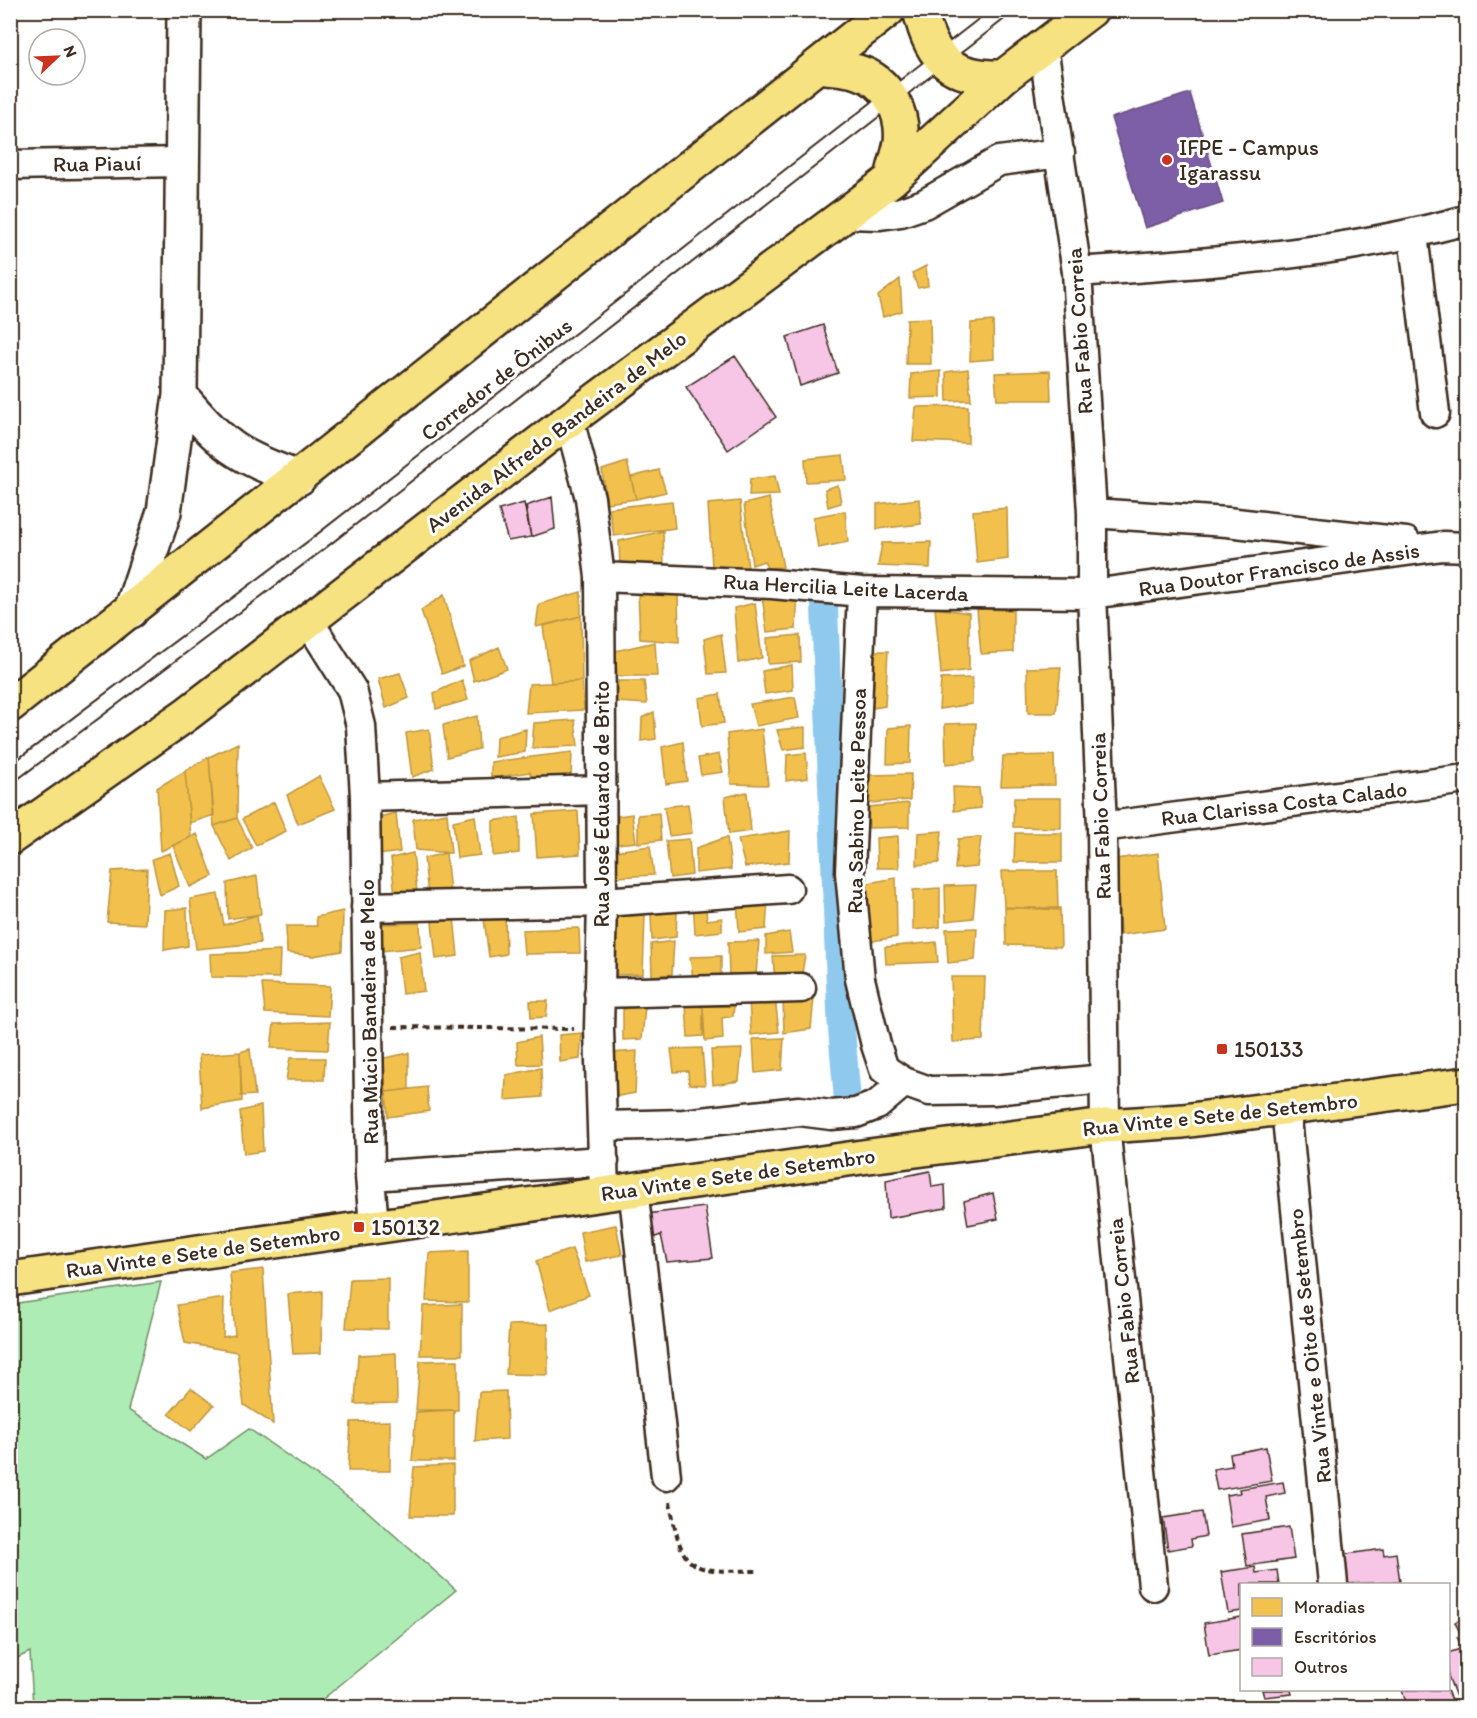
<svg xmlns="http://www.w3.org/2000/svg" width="1477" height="1718" font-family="Itim,sans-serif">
  <rect width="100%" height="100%" fill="#fff"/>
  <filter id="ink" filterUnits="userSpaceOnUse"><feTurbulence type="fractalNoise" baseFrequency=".0167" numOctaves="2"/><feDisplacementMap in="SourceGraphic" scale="12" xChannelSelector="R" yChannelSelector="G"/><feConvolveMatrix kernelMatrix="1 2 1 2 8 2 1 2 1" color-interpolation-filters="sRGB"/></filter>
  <g filter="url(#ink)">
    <path fill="#adedb5" stroke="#748c6a" stroke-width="1.5" d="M161,1282L128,1410L206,1459L249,1429L365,1509L456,1590L313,1707H33L30,1652L11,1661V1304Z"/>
    <path fill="#f2c14e" stroke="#bb9440" stroke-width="1.5" d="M926,266L928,286L918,288L912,273Z
      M900,279L902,311L883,317L878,296Z
      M930,318L931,364H906L907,319Z
      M993,321L994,359L970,361L971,323Z
      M968,369L971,400L947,401L946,372Z
      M941,371V397L910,398L911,374Z
      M1050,371L1051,400H997L995,373Z
      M968,406V443L913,441L916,407Z
      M843,455L846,480L806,482L805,459Z
      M627,462L636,499L607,503L602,470Z
      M659,470L666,492L636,499L631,477Z
      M775,476L779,495L749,496L750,479Z
      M838,485L841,503L828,507L825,489Z
      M769,498L783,567L767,568L764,561L752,565L744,504Z
      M919,499L921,524L877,529V504Z
      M672,501L675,528L614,536L609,508Z
      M740,501L748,569L712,567L708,504Z
      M1007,508L1008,559L977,563L973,511Z
      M845,511L848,542L818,548L813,517Z
      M663,531L664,567L620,569L619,541Z
      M931,542L930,568L878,566L882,543Z
      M798,590L796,629L767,632L762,596Z
      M581,592V616L536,627L539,604Z
      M638,592H678L679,642L640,639Z
      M444,595L463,666L442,674L421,610Z
      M755,603L762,658L738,663L734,608Z
      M935,608L969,613V670L941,674Z
      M977,609L1013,610V652L981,654Z
      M581,616L582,681L551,683L543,626Z
      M721,634L726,673L708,674L704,639Z
      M800,635L801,662L768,664L767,638Z
      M655,642L657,676H617L615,651Z
      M499,647L507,669L474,681L469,661Z
      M867,651H888L885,706L866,709Z
      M792,665L793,690L765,694L762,671Z
      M1061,667L1056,713H1028L1027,668Z
      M400,673L409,698L386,708L378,679Z
      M972,678V704L939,709L941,679Z
      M462,680L468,700L436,709L434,693Z
      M582,681L584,710L526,713L529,684Z
      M618,681H644L647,704L617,702Z
      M720,694L724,723L702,726L699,698Z
      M795,697L799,718L756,726L750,704Z
      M654,712L656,739L641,741L642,718Z
      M477,716L479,749L447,757L443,725Z
      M575,720L578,746L532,748L534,723Z
      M976,723L975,761L946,764L945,724Z
      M911,726L910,763L887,764L888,728Z
      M805,727V747L783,750L777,730Z
      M429,729L434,769L412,777L406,733Z
      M526,729L525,752L495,757L496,737Z
      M762,729L768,785L731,784L727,734Z
      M683,742L687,781L666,784L662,747Z
      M238,743L237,818L214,826L209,757Z
      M572,752L571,777L531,780L530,772L491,778V762Z
      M806,753L808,778L786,781L787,755Z
      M719,754L723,772L701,775L698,758Z
      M1054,755L1055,785L1001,786L1003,756Z
      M209,757L214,815L190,823L185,771Z
      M185,771L191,837L161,851L157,788Z
      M911,774L910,800L870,803V775Z
      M319,776L335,809L298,824L287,795Z
      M953,787L979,788L981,808L954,811Z
      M747,792L751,831L729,834L725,797Z
      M1014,798H1061V828L1013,827Z
      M274,802L286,831L256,845L242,819Z
      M909,803V827L869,828L868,807Z
      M688,804L692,833L669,836L664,807Z
      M578,811L580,854L537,857L534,814Z
      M396,813L400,852L378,855L374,818Z
      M447,813L451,853L416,850L413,819Z
      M659,813L661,840L638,843V815Z
      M632,814L636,842L617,844L618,816Z
      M475,816L480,855L457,858L453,821Z
      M519,817V853L493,856V821Z
      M237,818L252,848L231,861L214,826Z
      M790,831L789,862L745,867L738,839Z
      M942,831L939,863L917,865L918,833Z
      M1015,833H1062V862H1014Z
      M197,834L213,876L190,887L173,846Z
      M898,836L899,868H877L876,838Z
      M727,837L731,869L696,873V848Z
      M981,837L977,867L955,869L958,839Z
      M689,839L692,875L670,878L666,841Z
      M650,846L654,875L616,877L615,851Z
      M170,853L179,886L160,895L152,859Z
      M413,853L417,892L395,895L391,858Z
      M446,853L450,892L428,895L424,858Z
      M1158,853L1165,929L1120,935L1116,859Z
      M147,869L145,924L107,922L112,871Z
      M1002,871H1057L1058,910L1004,907Z
      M257,876L261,914L228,919L227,883Z
      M896,878L897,937L866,942L862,884Z
      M976,885L973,918L946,921L945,886Z
      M940,888V927L913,930V890Z
      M218,894L224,925L257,915L260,943L196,949L190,899Z
      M768,897L766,929L739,932L737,898Z
      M693,900H705L707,920L722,918V931L695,934Z
      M187,908L188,946L164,950L165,910Z
      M1005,908H1060L1061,947L1006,945Z
      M343,911L342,951L313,956L287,953L286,926H317L316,917Z
      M677,911L676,937L652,940L651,914Z
      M645,915L643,974L614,975V917Z
      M505,916L506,954L489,957L484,919Z
      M454,917L458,956L436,959L432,922Z
      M420,923L421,947L381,951V924Z
      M579,928L580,953L524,954L522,930Z
      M977,928L975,960L948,963L946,929Z
      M789,932L792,952L766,954V936Z
      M674,941L672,974L652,976L651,944Z
      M759,941L756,974L729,977L728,942Z
      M936,942L938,962L886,964L885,947Z
      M280,951L279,978L211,977L210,954Z
      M420,952L424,991L402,994L398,957Z
      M805,955L801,980L775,984L773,956Z
      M721,956V976L693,978L690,957Z
      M951,977H985L983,1040L953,1042Z
      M262,984L330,986L328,1016L265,1013Z
      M814,997L811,1029L784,1033L783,999Z
      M775,998L779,1032L751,1035L749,1000Z
      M530,1001H548L546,1017L531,1018Z
      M686,1005L703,1007V1036L688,1037Z
      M645,1006L642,1039L623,1040V1009Z
      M703,1006H734L733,1016L722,1018L723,1039L705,1041Z
      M330,1022L328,1050L271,1048L274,1024Z
      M582,1033L580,1059L560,1062L559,1035Z
      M539,1037L541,1064L518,1065L517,1042Z
      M784,1038L782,1070L755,1073L753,1039Z
      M702,1048L705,1085L689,1084L688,1071L674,1072L671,1049Z
      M250,1049L255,1095L241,1096L240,1052Z
      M742,1049L739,1081L713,1085L711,1050Z
      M637,1051L635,1093L613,1097L611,1053Z
      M240,1052L242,1101L202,1108L199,1055Z
      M409,1053V1089L386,1092L384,1058Z
      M290,1058H325L324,1080H286Z
      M541,1068L542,1097L505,1100L506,1075Z
      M427,1087L429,1111L388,1117L386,1092Z
      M261,1106L263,1151L244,1154L240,1111Z
      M616,1225L622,1255L585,1262L580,1232Z
      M572,1249L589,1295L550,1310L536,1261Z
      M468,1251V1302L426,1301L429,1253Z
      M263,1269L273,1424L244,1405L237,1352L185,1343L177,1305L224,1298L223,1337L235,1335L230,1273Z
      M388,1278V1329L346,1328L350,1279Z
      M322,1291L321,1353L293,1354L288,1294Z
      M462,1304V1355H420L423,1306Z
      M548,1324V1375L506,1374L509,1325Z
      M396,1353L397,1403L355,1404L358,1355Z
      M458,1360V1410H416L420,1361Z
      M191,1388L214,1405L191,1431L169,1414Z
      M506,1391L507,1439L475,1441L479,1392Z
      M454,1410V1461H412L416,1412Z
      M390,1421V1471H348L351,1422Z
      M453,1465V1516H410L414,1467Z"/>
    <path fill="#7b5ea7" stroke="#684e7e" stroke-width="1.5" d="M1190,93L1223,203L1145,228L1111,118Z"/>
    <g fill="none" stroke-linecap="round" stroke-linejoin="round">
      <path stroke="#8fc9ee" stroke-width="27" d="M824,595L841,1023L847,1095"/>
    </g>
    <path fill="#f7c5e6" stroke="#3b2a1e" stroke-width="1.5" d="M823,325L838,373L800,386L787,337Z
      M735,356L776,417L728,450L686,387Z
      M552,497L555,529L531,537L526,506Z
      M524,503L531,537L508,541L499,510Z
      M930,1171L932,1187L945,1185L946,1208L888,1218L886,1180Z
      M993,1193L998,1219L968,1225L964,1201Z
      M705,1207L713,1258L667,1262L661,1235L647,1240L646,1214Z
      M1266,1447L1272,1481L1217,1490L1213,1469L1232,1466L1230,1454Z
      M1283,1482L1285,1493L1266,1497L1270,1520L1231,1527L1226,1495L1240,1493L1239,1489Z
      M1202,1512L1206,1536L1191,1539L1192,1546L1168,1550L1163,1518Z
      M1289,1527L1294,1559L1247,1566L1242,1534Z
      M1383,1549L1384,1555L1396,1553L1400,1582L1344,1584L1340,1555Z
      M1255,1567L1256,1573L1277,1570L1279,1584H1242V1611L1228,1613L1221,1572Z
      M1242,1617V1650L1209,1655L1204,1623Z
      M1466,1617V1640L1460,1643L1457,1637L1461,1635L1455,1622Z
      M1463,1648L1466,1658V1699L1458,1702L1448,1676V1653Z
      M1262,1690H1291L1292,1694L1264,1697Z
      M1402,1690H1447L1454,1708H1408Z"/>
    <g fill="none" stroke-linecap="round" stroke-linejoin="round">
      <g stroke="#3b2a1e" stroke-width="18">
        <path id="service" d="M10,775L315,546L1003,10"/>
      </g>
      <g stroke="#3b2a1e" stroke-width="33">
        <path id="minor" d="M1043,47L1077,272L1092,513V594L1102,827L1105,1126L1153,1586
          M10,165L184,162
          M846,214L880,215L901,212L924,204L999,161L1060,153
          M1413,235L1435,413
          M1077,272C1208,263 1339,255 1466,220
          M569,420L590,498L600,577L602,902L599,1029L604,1192
          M1092,513L1227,522L1406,542
          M600,577L772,584L862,592L1092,594L1443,546L1466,547
          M862,592L850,872L860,979L876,1045L884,1069L904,1082L929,1091L993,1090L1104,1079
          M308,620L352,690L361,726L365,797L370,1176L374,1226
          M365,797L602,790
          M1102,827L1466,779
          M366,907L602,902L788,889
          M599,993L801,988
          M1286,1108L1333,1584
          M604,1126L684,1124L799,1111L831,1115L856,1113L877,1105L904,1082
          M370,1176L604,1161
          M633,1188L666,1476"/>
      </g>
      <g stroke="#3b2a1e" stroke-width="38">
        <path id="tertiary" d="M180,395C222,445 237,457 299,478
          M131,611L164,512L180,395L184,10"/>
      </g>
      <g stroke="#3b2a1e" stroke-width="38">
        <path id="primary" d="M10,1279L869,1156L1105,1126L1183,1121L1466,1084"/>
      </g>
      <g stroke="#3b2a1e" stroke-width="38">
        <path id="trunk" d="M920,10C931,61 952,78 1003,77
          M817,66C830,68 846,68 858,72C888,81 904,113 901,142C899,154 894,167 892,179
          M10,705L888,10
          M10,838L187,714L569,420L846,214L892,179L1003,77L1091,10"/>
      </g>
      <path stroke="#3b2a1e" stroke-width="4" stroke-dasharray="6 4.5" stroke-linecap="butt" d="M393,1027L574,1029
        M670,1502C683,1577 690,1570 760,1571"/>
      <use href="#service" stroke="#fff" stroke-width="14"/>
      <use href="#minor" stroke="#fff" stroke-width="28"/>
      <use href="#tertiary" stroke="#fff" stroke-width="33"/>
      <use href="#primary" stroke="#f6e281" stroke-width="33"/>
      <use href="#trunk" stroke="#f6e281" stroke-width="33"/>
    </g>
  </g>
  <g fill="#c8321e" stroke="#fff" stroke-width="2">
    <circle cx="1167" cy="160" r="6"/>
    <rect x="1216" y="1043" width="12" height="12" rx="3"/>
    <rect x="353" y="1221" width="12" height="12" rx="3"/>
  </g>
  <g text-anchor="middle" stroke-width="6" stroke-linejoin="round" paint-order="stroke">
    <g font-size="22" fill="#3b2a1e" stroke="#fff" text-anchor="start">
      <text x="1179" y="155">IFPE - Campus<tspan x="1179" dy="25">Igarassu</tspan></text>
      <text x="1234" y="1057">150133</text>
      <text x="371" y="1235">150132</text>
    </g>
    <g font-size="22" fill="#3b2a1e" stroke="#fff">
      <text transform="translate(97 163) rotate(-1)" y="8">Rua Piauí</text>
      <text transform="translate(1079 331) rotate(-94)" y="8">Rua Fabio Correia</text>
      <text transform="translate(496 379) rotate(-38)" y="8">Corredor de Ônibus</text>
      <text transform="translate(556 431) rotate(-37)" y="8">Avenida Alfredo Bandeira de Melo</text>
      <text transform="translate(1279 569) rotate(-8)" y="8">Rua Doutor Francisco de Assis</text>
      <text transform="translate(846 587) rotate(3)" y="8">Rua Hercilia Leite Lacerda</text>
      <text transform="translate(856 801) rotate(-89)" y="8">Rua Sabino Leite Pessoa</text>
      <text transform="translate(1284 803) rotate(-7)" y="8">Rua Clarissa Costa Calado</text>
      <text transform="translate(601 804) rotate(-90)" y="8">Rua José Eduardo de Brito</text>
      <text transform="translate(1100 816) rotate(-92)" y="8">Rua Fabio Correia</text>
      <text transform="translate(368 1012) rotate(-91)" y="8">Rua Múcio Bandeira de Melo</text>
      <text transform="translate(1220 1114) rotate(-6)" y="8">Rua Vinte e Sete de Setembro</text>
      <text transform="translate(738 1174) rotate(-8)" y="8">Rua Vinte e Sete de Setembro</text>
      <text transform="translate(203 1251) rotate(-8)" y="8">Rua Vinte e Sete de Setembro</text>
      <text transform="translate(1123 1301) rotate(-96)" y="8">Rua Fabio Correia</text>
      <text transform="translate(1309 1346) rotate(-96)" y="8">Rua Vinte e Oito de Setembro</text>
    </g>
  </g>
  <rect width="1477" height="1718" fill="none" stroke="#fff" stroke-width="36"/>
  <rect x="18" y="18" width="1441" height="1682" fill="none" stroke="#3b2a1e" stroke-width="2" filter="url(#ink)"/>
  <rect x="1240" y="1583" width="210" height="108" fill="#ffffff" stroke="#b1aaa5" stroke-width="1.5"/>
  <rect x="1252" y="1598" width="30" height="18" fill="#f2c14e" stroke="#b1aaa5" stroke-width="1.5"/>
  <text x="1294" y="1613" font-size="18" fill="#3b2a1e">Moradias</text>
  <rect x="1252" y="1628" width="30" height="18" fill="#7b5ea7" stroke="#b1aaa5" stroke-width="1.5"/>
  <text x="1294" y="1643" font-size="18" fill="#3b2a1e">Escritórios</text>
  <rect x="1252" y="1658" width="30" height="18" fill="#f7c5e6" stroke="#b1aaa5" stroke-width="1.5"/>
  <text x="1294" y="1673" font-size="18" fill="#3b2a1e">Outros</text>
  <g transform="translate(57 57) rotate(67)"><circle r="28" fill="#ffffff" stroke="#b1aaa5" stroke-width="1.5"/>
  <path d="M0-4.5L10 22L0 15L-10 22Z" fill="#c8321e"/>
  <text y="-9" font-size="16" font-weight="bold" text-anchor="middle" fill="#3b2a1e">N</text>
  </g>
</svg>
